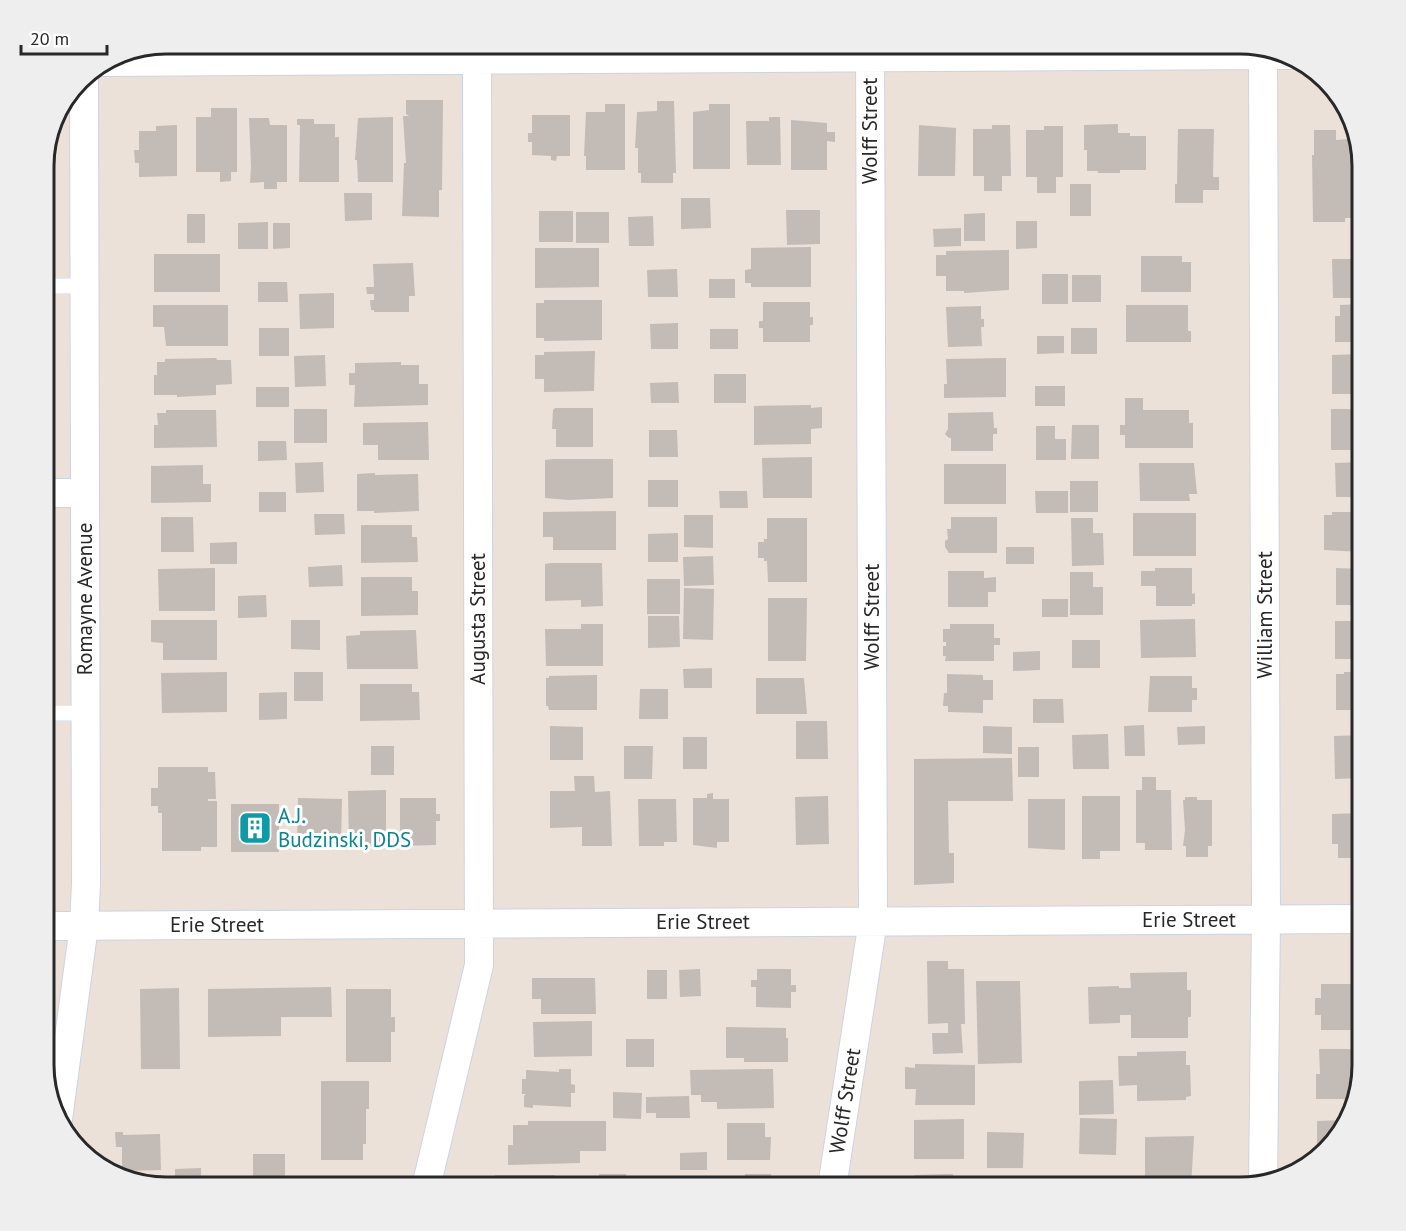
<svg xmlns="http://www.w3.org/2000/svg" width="1406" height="1231" font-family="'PT Sans',sans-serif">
  <rect width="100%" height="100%" fill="#ebe1d8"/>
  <path fill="#c3bbb5" d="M406,100H443L442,190H439V217L402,216L404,163H406L403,116H409L406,114Z
    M657,101H674L676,173H673V183H641V173H638V148H635L637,112L657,111Z
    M605,104H625V170H586V156H584L586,112H605Z
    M709,104H730V169H693V112L709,110Z
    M211,108H237V172H231V181L220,182V172H196V117H211Z
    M532,115H570V156H557L556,161L551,160V156L532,155V142H528V133H532Z
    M393,117V182H358L357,160H355L358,118Z
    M769,117H780L781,165H747L746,121H769Z
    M249,118H269L270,125H287V182H277V189H264V182L250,183L251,166Z
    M297,119H314V124H335V137H339V182H299L300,125H297Z
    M791,120L827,123V132H835V142L827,141V170H791Z
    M1118,124V133H1130V136H1146V170H1120V173H1098V171H1087V150H1084V125Z
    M177,125V176L139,177V163H135L134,150H139V131H156V126Z
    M919,125L956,128L955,176H918Z
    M992,125H1010L1011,176H1002V191H984V176H973V129H992Z
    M1044,126H1063V177H1056V193H1037V177H1026V130H1044Z
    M1178,129H1214L1213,177H1219V190H1203V203H1175V184H1177Z
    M1314,130H1336V140L1351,139V218H1345V222H1313L1312,155H1314Z
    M46,151L47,177H44V158Z
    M1070,184H1091V216H1070Z
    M344,193H372V220L345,221Z
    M681,198H710L711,228L681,229Z
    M786,210H820V244L787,245Z
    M539,211H573V242H539Z
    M576,212H609V243H576Z
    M985,213V241H964V214Z
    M187,214H205V243H187Z
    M653,216L654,246H629L628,217Z
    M1353,218H1362V246H1353Z
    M1016,221H1037V248L1016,249Z
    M268,222V249H238V223Z
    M273,223H290V248L273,249Z
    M961,228V246L934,247L933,229Z
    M811,247V287H751V283H745V270L751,269V248Z
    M535,248H599V287L535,288Z
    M1009,250V290L964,293V291H946V276H936V255H946V251Z
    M154,254H220V292H154Z
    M1141,256H1182V262H1191V292H1141Z
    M1332,259H1362V298H1333Z
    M413,263L415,296H409V312H374V310H371L370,300H374V294H367L366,287H374L373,264Z
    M677,269L678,297H648L647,270Z
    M1042,274H1068V304H1042Z
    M1072,275H1101V302H1072Z
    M709,279H735V298H709Z
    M258,282H287L288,302H258Z
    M334,293V328L300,329L299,294Z
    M544,300H602V340L544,341V338H536V303H544Z
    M763,302H810V317H813V325H810V342H763V328H759V321H763Z
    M1362,304V342H1335V316H1340V305Z
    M153,305H228V346H166L164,327H153Z
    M1126,305H1188V331H1191V342H1126Z
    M981,306V319H984V327H981L982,346L948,347L946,307Z
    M678,323V349H651L650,324Z
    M259,328H289V356H259Z
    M1071,328H1097V354H1071Z
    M710,329H738V349H710Z
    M1037,336H1064V353L1037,354Z
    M595,351L594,391L544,392V379H535V355H544V352Z
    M1362,354V394H1332V355Z
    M325,355L326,386L295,387L294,356Z
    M216,358L217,360H231L232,384L216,385V395L177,397V395H154V375H157V362H165V359Z
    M1006,358V397L944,398V384H947L946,359Z
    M401,362V365H419V384H428V405L354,407L355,385H349V373H355V363Z
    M714,374H746V403H714Z
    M678,382L679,403H651L650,383Z
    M1035,386H1065V406H1035Z
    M256,387H289V407H256Z
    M44,391H48V434H44Z
    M1125,398H1143V410H1189V423H1193V448H1125V435H1120V425H1125Z
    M811,405V408L822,407V428L811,429V444L754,445V406Z
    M555,408H593V447H556V429H552L553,410Z
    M294,409H327V443H294Z
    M1331,409H1362V450H1331Z
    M166,410H216L217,447L154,448V425H158L157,413H166Z
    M993,412L994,428H997V434H993V451H951V438H949L945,434L948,429V413Z
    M428,422L429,460H378V445H363V423Z
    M1072,425H1099V459H1071Z
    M1036,426H1055V439H1066V460H1036Z
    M649,430H677L678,457H649Z
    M258,441H286L287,460L258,461Z
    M812,457V498H763L762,458Z
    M553,459H613V498L569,500L545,498V460Z
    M323,462L324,492L296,493L295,463Z
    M1362,462V497H1336L1335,463Z
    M1139,463H1194L1197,494H1189L1190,501H1140Z
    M944,464H1006V504H944Z
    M203,465V484H211V502L151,503V466Z
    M375,473V475L418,474L419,511L374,513V511H357V474Z
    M648,480H678V507H648Z
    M1070,481H1098V512H1070Z
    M719,491H747L748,508H720Z
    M1035,491H1068V513H1036Z
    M259,492H286V512H259Z
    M616,511V550H553V537H543V512Z
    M1332,512H1362V552L1324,550V515H1332Z
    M1133,513H1196V556H1133Z
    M314,514H344L345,534L315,535Z
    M684,515H713V548L684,547Z
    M161,517H193L194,552H161Z
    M951,517H997V553H949L945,547V541L948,539L947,529H951Z
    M767,518H807V582H768L767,561H764V558H758V542H764V539H767Z
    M1071,518H1093V533H1103L1104,565L1072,566Z
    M361,525H412V537H417L418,562L361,563Z
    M678,533V562H648V534Z
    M237,542V564H210V543Z
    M1006,547H1034V564H1006Z
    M713,556L714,585L684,586L683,557Z
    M551,563H602L603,606L581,607V600L545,601V564Z
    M342,565L343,586L309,587L308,567Z
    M215,568V611H159L158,569Z
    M1155,568H1192V594L1195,593V604H1192V606H1156V586H1141V571H1155Z
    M1336,568L1362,569V608H1358V605H1336Z
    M948,571H984V578L996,577V592H988V607H948Z
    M1070,572H1093V587H1103V615H1070Z
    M361,577H412V591H418V615L361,616Z
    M647,579H680V614H647Z
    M684,588L714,589L713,640L683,639Z
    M266,595L267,617L238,618V596Z
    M768,598H807L806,661H768Z
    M1042,599H1068V617H1042Z
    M648,616H679L680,647L648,648Z
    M1195,619L1196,657L1141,658L1140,620Z
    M151,620H217V660H163V643L151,642Z
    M291,620H320V650L291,649Z
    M1335,621H1362V659H1335Z
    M581,624H603V666H546L545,629H581Z
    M950,624H994V638H1000V645H994V661H945L946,656H943V646H946V642H943V629H950Z
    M416,630L418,669H347L346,636L360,635V631Z
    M1072,640H1100V668H1072Z
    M1040,651V670L1013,671V652Z
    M712,668V688H684L683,669Z
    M227,672V712L162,713L161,673Z
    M294,672H323V701H294Z
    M1344,672H1362V710H1336V674H1344Z
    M947,674L983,675V680H993V700H983V713L948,712V706H943L944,693H947Z
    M597,675V710H549L548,706H546V678H549V676Z
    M1150,676H1192V688H1197V700H1192V712H1148Z
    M756,678H804L807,714H756Z
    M360,684H412V692H419L420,720L360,721Z
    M640,689H668V719H639Z
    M287,692V719L259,720V693Z
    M1033,699H1063L1064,723H1033Z
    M796,721H827L828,759H796Z
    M1144,725L1145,756H1125L1124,726Z
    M550,726L583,727V760H550Z
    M983,726L1012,727V754L983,753Z
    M1205,726V744L1178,745L1177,727Z
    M1108,734L1109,769H1073L1072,735Z
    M1362,735V778L1335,779L1334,736Z
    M683,737H707V769H683Z
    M371,746H394V775H371Z
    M624,746H653L652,779H624Z
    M1018,747H1039V777H1018Z
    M1012,758L1013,801H948L949,853H954V883L914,885V759Z
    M158,767H208V772H215L216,799H208V801H217V847H201V851H162V813H158V806H151V788H158Z
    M574,776H594L595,792L610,791L612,846H582V827L550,828V791H575Z
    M1142,777H1156V790H1171L1172,850H1145V843H1136V790H1142Z
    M386,790V847H349L348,791Z
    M713,793V799H729V842H717V848L693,845V798H707V794Z
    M44,795H49L47,849H44Z
    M828,796L829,844L796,845L795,797Z
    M1082,796H1120V851H1100V859H1082Z
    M1185,797H1197V800H1212V846H1208V857H1186V846H1183L1185,830L1183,800H1185Z
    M298,798L342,799L341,842H318V845H297Z
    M400,798H436V814H440V821H436V845L400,846Z
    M638,799H676L677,842H664V846H639Z
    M1028,799H1065V850L1028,848Z
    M231,804H279V852H231Z
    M1362,813V858H1338V844H1332V814Z
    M927,961H948V969H964L965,1024H961L963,1053L933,1054L932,1033H948V1023L928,1024Z
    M700,969L701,996L680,997L679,970Z
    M757,969H791V985H796V992H791V1008L756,1007V987H751V980H757Z
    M647,970H667V999H647Z
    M1187,972V990H1191V1017H1188V1038H1131V1015H1120V1023L1089,1024L1088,987L1119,986V988H1131L1130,973Z
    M532,978H595L596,1014H541V999H532Z
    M976,981H1020L1022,1063L978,1064Z
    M1321,984H1357L1358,1018H1357L1358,1027L1357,1030H1321V1015H1315V998H1321Z
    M331,987L332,1017H281V1036L208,1037V989Z
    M179,988L180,1069H141L140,989Z
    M346,989H391V1017H395V1032H391V1062H346Z
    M592,1021V1056L534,1057L533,1022Z
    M726,1027L786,1028V1038H788V1062H744V1058H726Z
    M626,1039H654V1067H626Z
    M1319,1049H1360V1081L1356,1099H1316V1074H1320Z
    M1186,1051V1065H1190L1191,1096L1186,1097V1100L1137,1101V1085L1119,1086L1118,1056H1137V1052Z
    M915,1064L975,1065V1105H915L916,1089H905V1067L915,1068Z
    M559,1069H571V1084L575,1085V1093H571V1107L533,1105V1108L524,1107V1096L526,1094H522V1079H526V1070L559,1072Z
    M773,1069L774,1108L717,1109V1102H701V1095H691L690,1070Z
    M1113,1080L1114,1114L1079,1115V1081Z
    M321,1081H369V1109H366V1144H363V1160H321Z
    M613,1092L642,1093L641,1119L613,1118Z
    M689,1096L690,1118H656V1113H646V1097Z
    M1080,1118L1117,1119L1116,1155L1079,1154Z
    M964,1119V1159H914V1120Z
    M1347,1120L1327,1151L1317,1158V1121Z
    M528,1121H606V1151H580V1163L508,1165V1145H513V1125H528Z
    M727,1123H765V1137H771L770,1160H727Z
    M115,1132H123V1135L160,1134L161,1170L122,1171V1147H116Z
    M987,1132L1024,1133L1023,1168H987Z
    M1194,1136L1191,1187H1145V1137Z
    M707,1152V1170H680V1153Z
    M253,1154H285V1176H253Z
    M201,1168V1187H175V1169Z
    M599,1174H626V1187H599Z
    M745,1174H771V1187H745Z
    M946,1174H953L955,1187H912L915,1185V1175Z
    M495,1175H555V1187H495Z"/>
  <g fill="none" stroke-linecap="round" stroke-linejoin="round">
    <g stroke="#ced3e1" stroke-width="16">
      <path id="lane" d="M44,286H84
        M44,713H85"/>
    </g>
    <g stroke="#ced3e1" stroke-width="30">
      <path id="street" d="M1263,48L1266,920L1263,1183
        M104,62L1289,55
        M44,493H85
        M44,926L1362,919
        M58,1119L84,926L86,884L84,76
        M426,1187L479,965L477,44
        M832,1187L873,921L870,44"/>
    </g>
    <use href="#lane" stroke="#fff" stroke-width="15"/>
    <use href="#street" stroke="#fff" stroke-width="28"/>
  </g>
  <defs>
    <g id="building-square" transform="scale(1.725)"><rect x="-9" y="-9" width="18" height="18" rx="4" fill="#0f9aa8" stroke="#fff"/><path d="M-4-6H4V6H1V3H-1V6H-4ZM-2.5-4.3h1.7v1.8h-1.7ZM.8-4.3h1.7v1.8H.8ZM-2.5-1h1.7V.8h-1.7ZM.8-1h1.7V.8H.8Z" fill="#fff"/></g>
  </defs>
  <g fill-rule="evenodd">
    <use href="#building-square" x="255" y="828"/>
  </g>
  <g text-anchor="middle" stroke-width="6" stroke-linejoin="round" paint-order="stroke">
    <g font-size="21" fill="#282828" stroke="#fff">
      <text transform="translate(870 131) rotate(-90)" y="7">Wolff Street</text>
      <text transform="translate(85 599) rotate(-90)" y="7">Romayne Avenue</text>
      <text transform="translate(1265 615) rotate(-90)" y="7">William Street</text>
      <text transform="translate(872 617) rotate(-90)" y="7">Wolff Street</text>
      <text transform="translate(478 619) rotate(-90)" y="7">Augusta Street</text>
      <text x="1189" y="927">Erie Street</text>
      <text x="703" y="929">Erie Street</text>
      <text x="217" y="932">Erie Street</text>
      <text transform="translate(845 1101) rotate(-81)" y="7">Wolff Street</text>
    </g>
    <g font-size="21" fill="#0d838f" stroke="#fff" text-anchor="start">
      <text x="278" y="823">A.J.<tspan x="278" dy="24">Budzinski, DDS</tspan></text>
    </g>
  </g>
  <path d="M0 0H1406V1231H0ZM166 54H1240A112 112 0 0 1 1352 166V1065A112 112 0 0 1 1240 1177H166A112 112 0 0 1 54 1065V166A112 112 0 0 1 166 54Z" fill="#eee" fill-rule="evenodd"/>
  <path fill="none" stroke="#282828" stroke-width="3" d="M166 54H1240A112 112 0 0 1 1352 166V1065A112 112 0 0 1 1240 1177H166A112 112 0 0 1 54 1065V166A112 112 0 0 1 166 54Z"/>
  <path d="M21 45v9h86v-9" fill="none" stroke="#282828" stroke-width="3"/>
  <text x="30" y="45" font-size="18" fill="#282828" stroke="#ffffff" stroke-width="4.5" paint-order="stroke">20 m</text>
</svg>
